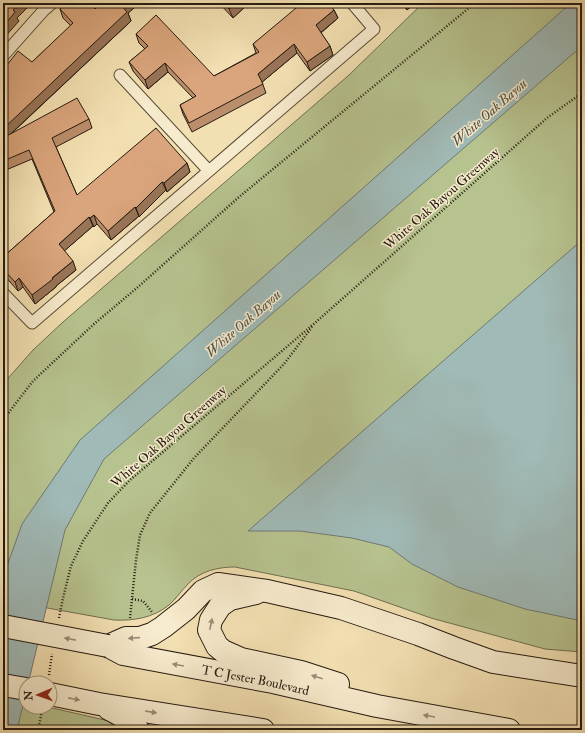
<svg xmlns="http://www.w3.org/2000/svg" width="585" height="733" font-family="'IM FELL Double Pica',serif">
  <rect width="100%" height="100%" fill="#f3e0b2"/>
  <filter id="stains"><feTurbulence type="fractalNoise" baseFrequency=".005" numOctaves="4"/><feColorMatrix values="0 0 0 0 .2 0 0 0 0 .09 0 0 0 0 .02 0 0 0 .5 -.17"/></filter>
  <radialGradient id="worn" r=".72"><stop offset=".6" stop-color="#630" stop-opacity="0"/><stop offset="1" stop-color="#630" stop-opacity=".3"/></radialGradient>
  <path fill="#b7c38f" stroke="#6e6f50" d="M423,3H582V652L545,649L431,618L354,591L235,567C218,567 200,571 188,584C181,591 176,599 169,605C153,618 133,621 114,620L3,600V384L33,350L63,322L349,75Z
    M3,699L26,703V707H48L109,721L116,724L123,730H3Z"/>
  <path fill="#a0bab7" stroke="#6e7a74" d="M571,3H582V46L104,459L65,530L17,730H3V583L6,569L22,524L80,440Z
    M582,240V621L525,609L458,587L412,564L389,547L352,538L300,531H248Z"/>
  <g fill="none" stroke-linecap="round" stroke-linejoin="round">
    <g stroke="#584c38" stroke-width="13">
      <path id="service" d="M3,56L44,10L52,3
        M120,75L209,171
        M3,293L32,323L374,29L352,3"/>
    </g>
    <g stroke="#241b10" stroke-width="24">
      <g id="secondary">
        <path d="M256,593L230,599L220,606L211,620L209,630L217,646L223,651L241,659L301,672L338,684"/>
        <path d="M108,646L126,638H140L152,634L163,627L186,609L203,591L218,584L267,591L341,608L418,634L454,648L493,662L582,676"/>
        <path id="s1" d="M108,646L123,654L273,682L377,706L509,730"/>
        <path d="M3,685L26,689"/>
        <path d="M50,694L99,704L263,730"/>
        <path d="M109,709C119,714 131,720 138,730"/>
      </g>
    </g>
    <path stroke="#241b10" stroke-width="2.5" stroke-dasharray="1 2" stroke-linecap="butt" d="M3,420L33,381L94,324L138,287L239,197L475,3
      M132,599L143,601L152,612
      M59,618L63,598L71,566L83,541L108,503L130,480L316,322L547,118L582,93
      M130,618L136,560L140,535L150,513L194,458L284,364L312,327
      M49,675L52,654
      M38,730L42,711"/>
    <use href="#service" stroke="#f7ebcd" stroke-width="11"/>
    <use href="#secondary" stroke="#f7ebcd" stroke-width="22"/>
    <g stroke="#241b10" stroke-width="24" stroke-linecap="butt">
      <path id="secondary-bridge" d="M3,626L108,646"/>
    </g>
    <use href="#secondary-bridge" stroke="#f7ebcd" stroke-width="22"/>
  </g>
  <path fill="#bb8e6b" stroke="#241b10" d="M101,3H140L128,13L131,21L11,134L89,119L92,128L56,147L77,195L187,163L190,172L167,192L166,190L139,217V216L111,240L97,224L94,227L93,226L64,251L76,270L56,286V287L35,304L23,287L18,291L3,274V257L54,212L32,159L6,170L3,163V70L32,62L71,26L63,18L60,9H95Z
    M219,3H249L233,18Z
    M401,3H415L407,10Z
    M305,6L334,10L338,18L321,33L330,46L333,55L310,71L297,53L262,82L266,93L192,132L183,114L180,105L193,98L168,72L148,89L133,71L129,62L145,49L139,43L136,34L214,76L256,53L253,44Z"/>
  <path fill="#997457" stroke="#241b10" d="M20,3H32L17,18L19,21L3,39V27L13,10Z
    M126,3H140L128,13L131,21L3,141V129L122,6Z
    M236,3H249L233,18L229,9Z
    M404,3H415L407,10Z
    M334,10L338,18L319,34L316,25Z
    M294,44L297,53L261,83L258,74Z
    M330,46L333,55L310,71L307,62Z
    M165,63L168,72L148,89L145,80Z
    M187,163L190,172L167,192L164,183Z
    M162,182L166,190L139,217L136,208Z
    M135,207L139,216L111,240L108,231Z
    M94,215L97,224L94,227L90,218Z
    M89,217L93,226L62,253L59,244Z
    M73,261L76,270L56,286V287L35,304L32,295Z
    M19,278L23,287L18,291L15,282Z"/>
  <path fill="#daa57c" stroke="#241b10" d="M3,3H20L13,10L15,12L3,27Z
    M67,3H90L95,9L101,3H126L122,6L127,12L3,129V70L18,51L32,62L73,23L60,9Z
    M224,3H236L229,9Z
    M302,3L305,6L309,3H329L334,10L316,25L330,46L307,62L294,44L258,74L263,84L189,123L180,105L196,96L165,63L145,80L129,62L148,46L136,34L156,15L214,76L259,52L253,44Z
    M77,98L89,119L52,138L77,195L156,128L187,163L164,183L162,182L136,208L135,207L108,231L94,215L90,218L89,217L59,244L73,261L52,278L53,279L32,295L19,278L15,282L3,269V257L55,211L29,150L3,161V138Z"/>
  <defs><path id="oneway-solid" d="M-6-.8H1V-3.2L6.5 0L1 3.2V.8H-6Z"/></defs>
  <g fill="#988d78">
    <use href="#oneway-solid" transform="translate(211 624) rotate(-78)"/>
    <use href="#oneway-solid" transform="translate(134 638) rotate(176)"/>
    <use href="#oneway-solid" transform="translate(70 639) rotate(-169)"/>
    <use href="#oneway-solid" transform="translate(178 665) rotate(-170)"/>
    <use href="#oneway-solid" transform="translate(317 677) rotate(-162)"/>
    <use href="#oneway-solid" transform="translate(74 699) rotate(11)"/>
    <use href="#oneway-solid" transform="translate(151 712) rotate(9)"/>
    <use href="#oneway-solid" transform="translate(429 716) rotate(-170)"/>
  </g>
  <g text-anchor="middle" stroke-width="3" stroke-linejoin="round" paint-order="stroke">
    <g font-size="13" fill="#241b10" stroke="#f7ebcd">
      <text transform="translate(441 198) rotate(-41)" y="5">White Oak Bayou Greenway</text>
      <text transform="translate(168 436) rotate(-41)" y="5">White Oak Bayou Greenway</text>
      <text dy="5" stroke="none"><textPath href="#s1" startOffset="152">T C Jester Boulevard</textPath></text>
    </g>
    <g font-size="14" font-style="italic" fill="#4f534a" stroke="#f7ebcd">
      <text transform="translate(489 112) rotate(-41)" y="5">White Oak Bayou</text>
      <text transform="translate(243 323) rotate(-41)" y="5">White Oak Bayou</text>
    </g>
  </g>
  <rect width="585" height="733" fill="none" stroke="#f3e0b2" stroke-width="16"/>
  <rect x="4" y="4" width="577" height="725" fill="none" stroke="#241b10" stroke-width="2"/>
  <rect x="8" y="8" width="569" height="717" fill="none" stroke="#241b10"/>
  <g transform="translate(38 695) rotate(268)"><circle r="19" fill="#f7ebcd" stroke="#a39881"/>
  <path d="M0-3L7 15L0 10L-7 15Z" fill="#8f2418"/>
  <text y="-6" font-size="11" font-weight="bold" text-anchor="middle" fill="#241b10">N</text>
  </g>
  <rect width="100%" height="100%" filter="url(#stains)"/>
  <rect width="100%" height="100%" fill="url(#worn)"/>
</svg>
